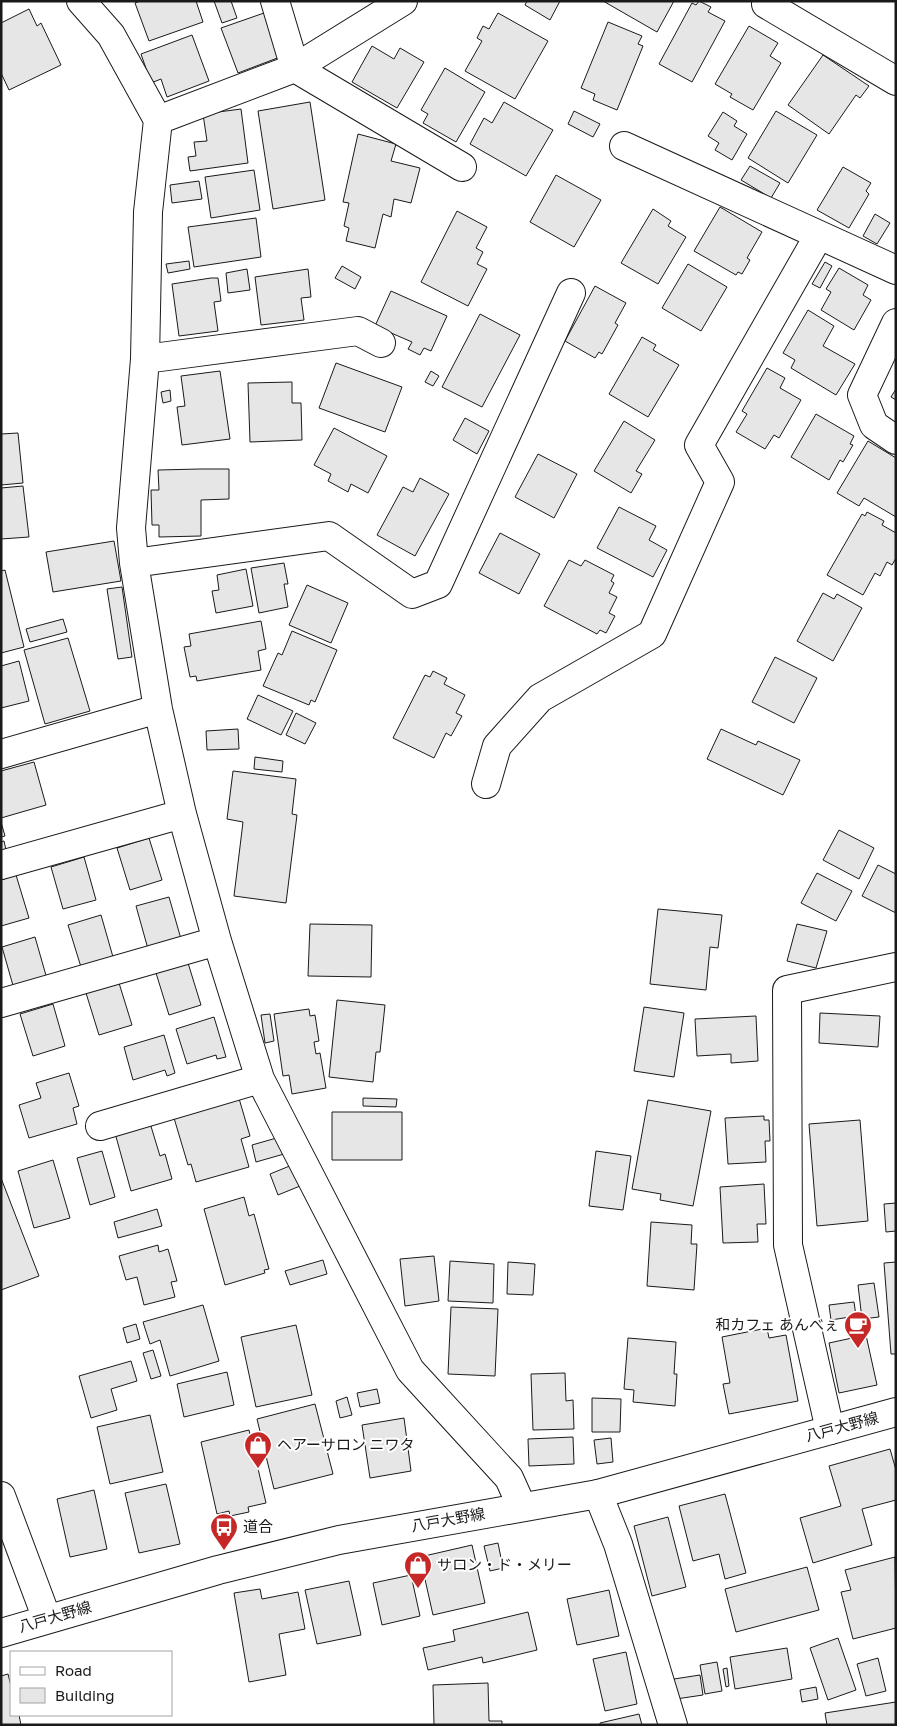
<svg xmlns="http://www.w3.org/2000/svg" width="897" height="1726" font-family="'Golos Text','Noto Sans JP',sans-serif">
  <rect width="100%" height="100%" fill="#fff"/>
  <path fill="#e6e6e6" stroke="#1a1a1a" d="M140,1H196L203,22L149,41L135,3Z
    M231,1L237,18L222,23L214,1Z
    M527,1H560L550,20L525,5Z
    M603,1H674L657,32Z
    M699,1L711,7L708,12L725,21L692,82L659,64L692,3L696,5Z
    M29,9L37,26L41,23L61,65L9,90L1,73V23Z
    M264,13L280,57L238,73L221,28Z
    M498,13L548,41L515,99L465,71L482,41L477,38L483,26L489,29Z
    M608,22L642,36L638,44L643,46L617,110L593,100L595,94L581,88Z
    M749,26L778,43L770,56L781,63L753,110L730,97L732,94L715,84Z
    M192,35L209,81L167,97L161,79L151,83L141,54Z
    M372,46L394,59L400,48L424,62L397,108L352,82Z
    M823,55L869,86L860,98L856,95L829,134L788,105Z
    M445,68L485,92L456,142L423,123L428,114L421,110Z
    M310,102L325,200L273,209L258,111Z
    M504,102L553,130L526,176L470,144L484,118L492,123Z
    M241,109L248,163L190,171L188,157L196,156L194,142L207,141L203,114Z
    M574,111L600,124L593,137L568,124Z
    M776,111L817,135L788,183L748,158Z
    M723,112L737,121L734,126L747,134L732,160L715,150L719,143L708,136Z
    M358,134L396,144L391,161L420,168L411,203L394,199L391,217L383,214L375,248L346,241L349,228L344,226L349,203L343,202Z
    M750,166L780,183L771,198L741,180Z
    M843,167L871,183L866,191L869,194L849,228L817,210Z
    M254,170L260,210L211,218L205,177Z
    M556,175L601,200L574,247L530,222Z
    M199,181L202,199L172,203L170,185Z
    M720,207L762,232L747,258L750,260L742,274L738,272L736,275L694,251Z
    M653,209L671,221L668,226L686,237L658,284L621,263Z
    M457,211L487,227L476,248L483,252L477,264L487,269L468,306L421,282Z
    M875,214L890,223L877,244L863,236Z
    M256,218L261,257L194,267L188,227Z
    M189,261L190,269L168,273L166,264Z
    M825,262L832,266L820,288L812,284Z
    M688,264L727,287L701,331L662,308Z
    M342,266L361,277L355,289L335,278Z
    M839,268L868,285L863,295L871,300L854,330L821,310L831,292L826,289Z
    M247,269L250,290L228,293L226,273Z
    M308,269L311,297L301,298L304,320L261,325L255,277Z
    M211,278H218L221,301L214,302L218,331L179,336L172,284Z
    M595,286L626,303L615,323L618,325L602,354L599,352L595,358L565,341Z
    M391,291L447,316L431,351L424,348L420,355L408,349L412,342L375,326Z
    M808,310L834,326L823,346L855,364L836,395L791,368L795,360L783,353Z
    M480,314L520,335L482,407L442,387Z
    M642,337L656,345L653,350L679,365L648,417L609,394Z
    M336,363L402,387L385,432L319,408Z
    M767,368L785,378L780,388L801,400L779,438L774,435L765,449L736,432L747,414L742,411Z
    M220,371L230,439L182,445L177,407L185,406L181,376Z
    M431,371L439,376L433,386L425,382Z
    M292,382V403H301L302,440L250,442L248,383Z
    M896,389V400L891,397Z
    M170,390L171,401L163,403L161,392Z
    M816,414L854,436L850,444L853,445L843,462L840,460L829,480L791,457Z
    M465,418L489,431L477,454L453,440Z
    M624,421L655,440L636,471L642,474L631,493L594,471Z
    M334,428L387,456L368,493L351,484L348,492L328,481L331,474L314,465Z
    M18,433L23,483L1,485V434Z
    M868,441L896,458V517L864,498L859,506L837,493Z
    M538,454L577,474L554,518L515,497Z
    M200,469H229V499L201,500V536L159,537V525H152L151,490H159L158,470Z
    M420,478L449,494L415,556L377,535L403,487L413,492Z
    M23,486L29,537L1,539V488Z
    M619,507L656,526L649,540L667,550L653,577L597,548Z
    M867,512L884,521L882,525L896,533V558L892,565L887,562L880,576L875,573L863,595L827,575L862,514L865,516Z
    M500,533L540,554L519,594L479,573Z
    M114,541L121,581L53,592L46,552Z
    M569,560L581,566L585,560L614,575L611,581L614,583L609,593L617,597L609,613L615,616L606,633L600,630L597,634L544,606Z
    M284,563L288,584H284L288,607L259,613L251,568Z
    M246,569L253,606L216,613L212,591L219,590L217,575Z
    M5,570L24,647L1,653V571Z
    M307,585L348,603L331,643L289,625Z
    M122,587L132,657L118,659L107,589Z
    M823,593L834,599L837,594L862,608L833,661L797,641Z
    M63,619L67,632L30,642L26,629Z
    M261,621L266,649L258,651L261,670L197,681L196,676L190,677L184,647L191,646L189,634Z
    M292,631L337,650L315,702L311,700L309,705L263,686L278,653L282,655Z
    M68,638L90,711L45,724L24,650Z
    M775,657L817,678L794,723L752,702Z
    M19,661L29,701L1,708V666Z
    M433,671L447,678L444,684L465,695L456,713L462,716L451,736L446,733L434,758L393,738L425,675L430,677Z
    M258,695L293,711L281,735L247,719Z
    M296,713L316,723L305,744L286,735Z
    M238,729L239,749L207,750L206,731Z
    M721,729L756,745L758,741L800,760L783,795L707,759Z
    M255,757L283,761L282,772L254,769Z
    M34,762L46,805L1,818V771Z
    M233,771L296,779L292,814L297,815L286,903L234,896L243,822L227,819Z
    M1,822L5,836L1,837Z
    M839,830L874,848L859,879L823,860Z
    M149,838L162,880L130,890L117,848Z
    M4,841L6,850L1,852V842Z
    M84,857L96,900L63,909L51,867Z
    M878,865L896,874V913L862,896Z
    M817,873L852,891L836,921L801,903Z
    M16,875L29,918L1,926V880Z
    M169,897L181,939L148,949L136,906Z
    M658,909L722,915L718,948L710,947L706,990L650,984Z
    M101,915L113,957L81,967L68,925Z
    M310,924L372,925L371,977L308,976Z
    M797,924L827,931L816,968L787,961Z
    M35,937L47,979L14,989L2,947Z
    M188,963L201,1005L169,1015L156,973Z
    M119,983L132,1025L99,1035L86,993Z
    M337,1000L385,1005L380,1052H376L373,1082L329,1077Z
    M53,1004L65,1046L33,1056L20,1014Z
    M644,1007L684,1013L674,1077L634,1071Z
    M309,1009L310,1016L315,1015L319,1041L314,1042L316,1054L320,1053L326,1088L292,1094L289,1075L283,1076L274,1014Z
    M820,1013L880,1016L878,1047L819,1043Z
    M270,1014L274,1041L265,1043L261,1015Z
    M756,1016L758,1061L731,1063V1054L697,1056L695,1019Z
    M214,1017L226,1057L217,1059L216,1055L187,1064L176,1029Z
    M164,1035L175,1073L167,1076L165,1070L133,1080L124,1047Z
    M69,1073L79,1106L73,1108L77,1124L29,1138L19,1105L41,1098L36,1083Z
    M238,1095L250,1136L241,1139L249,1167L196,1182L191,1164L188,1165L174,1118L201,1111L199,1106Z
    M363,1098L397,1099L396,1107L363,1106Z
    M648,1100L711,1111L693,1206L660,1200L661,1194L632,1189Z
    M332,1112H402V1160H332Z
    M764,1116V1120H769L770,1141H765L766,1162L728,1164L725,1118Z
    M860,1120L868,1221L817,1226L809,1124Z
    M150,1123L160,1156L165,1154L172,1179L131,1191L115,1133Z
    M280,1137L284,1154L256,1162L252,1145Z
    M102,1151L115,1197L90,1205L77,1158Z
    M596,1151L631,1156L623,1210L589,1206Z
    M53,1160L70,1218L34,1228L18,1171Z
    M292,1165L300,1186L278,1195L270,1174Z
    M1,1178L39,1276L1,1290Z
    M764,1184L766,1224H757L758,1242L723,1243L720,1187Z
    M244,1197L249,1216L254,1214L269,1269L264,1270L265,1273L225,1285L204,1209Z
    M896,1203V1231L886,1232L884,1204Z
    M157,1209L162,1226L118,1238L114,1222Z
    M651,1222L692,1225L691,1244H697L694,1290L647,1286Z
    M158,1245L159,1252L168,1249L177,1281L171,1282L175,1297L144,1305L137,1277L126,1280L119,1256Z
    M434,1256L439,1301L405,1306L400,1259Z
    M323,1260L327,1274L290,1285L285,1271Z
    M450,1261L494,1264L493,1303L448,1301Z
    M508,1262L535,1264L533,1295L507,1294Z
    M896,1262V1354H891L884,1263Z
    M874,1283L879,1317L862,1319L858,1285Z
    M854,1302L856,1316L831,1320L829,1305Z
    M203,1305L219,1361L170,1376L160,1340L150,1344L143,1322Z
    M451,1307L498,1309L495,1376L448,1374Z
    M136,1324L140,1339L127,1343L123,1328Z
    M296,1325L312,1395L256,1407L241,1337Z
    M767,1328L769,1338L786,1335L798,1401L729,1414L723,1384L730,1383L722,1337Z
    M866,1335L877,1385L839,1393L829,1343Z
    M628,1338L676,1342L674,1374H677L675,1406L633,1402L634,1390L624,1389Z
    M153,1350L161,1376L151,1379L143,1353Z
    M131,1361L137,1381L111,1389L117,1410L91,1418L79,1376Z
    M227,1372L234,1405L184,1417L177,1384Z
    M565,1373L566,1401L573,1400L574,1429L533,1430L531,1374Z
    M377,1389L380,1403L360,1407L357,1393Z
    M347,1397L352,1415L340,1418L336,1401Z
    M592,1398L621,1399L620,1432H592Z
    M315,1404L333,1474L274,1489L257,1419Z
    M150,1415L163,1472L110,1484L97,1427Z
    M404,1418L411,1471L370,1478L362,1425Z
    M249,1430L266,1503L248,1507L249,1512L230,1516L229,1511L217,1514L201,1442Z
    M573,1437L574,1464L529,1466L528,1439Z
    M611,1438L613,1462L597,1464L594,1440Z
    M890,1449L896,1470V1500L862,1509L872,1545L813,1563L800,1518L841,1506L829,1466Z
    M166,1484L180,1544L139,1553L125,1493Z
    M94,1490L107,1549L70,1557L57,1499Z
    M725,1494L746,1573L725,1579L719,1554L693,1561L679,1506Z
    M668,1517L686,1587L652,1596L634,1526Z
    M498,1543L503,1568L490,1571L484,1546Z
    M472,1545L485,1603L433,1615L420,1557Z
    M895,1557L896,1628L853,1639L841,1592L851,1590L845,1570Z
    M807,1567L819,1610L736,1632L725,1589Z
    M411,1575L420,1616L382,1625L373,1583Z
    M349,1581L361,1635L317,1644L305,1590Z
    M260,1589L262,1599L298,1592L305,1629L279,1634L286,1675L249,1682L234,1593Z
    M609,1590L619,1636L577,1645L567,1599Z
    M528,1612L537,1650L483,1663L482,1657L428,1670L423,1648L455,1641L453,1630Z
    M838,1638L856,1690L828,1700L810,1648Z
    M787,1648L792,1679L735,1689L730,1657Z
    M626,1652L637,1704L605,1711L593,1659Z
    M878,1658L886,1691L866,1696L857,1664Z
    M717,1662L722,1691L705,1694L700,1665Z
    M727,1668L729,1686L726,1687L723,1669Z
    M8,1674L11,1686V1715H19L21,1725H1V1676Z
    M700,1675L703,1695L676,1699L674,1679Z
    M488,1683L489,1721H502V1725H434L433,1685Z
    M816,1687L818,1699L802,1702L800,1690Z
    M896,1702V1725H827L825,1713Z
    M639,1714L642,1725H600V1723Z"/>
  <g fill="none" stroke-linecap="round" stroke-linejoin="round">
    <g stroke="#1a1a1a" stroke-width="30">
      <path id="street" d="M81,1L111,35L158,120L148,212L145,359L131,528L134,563L158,709L182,814L217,941L260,1079L410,1370L509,1478L522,1507
        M275,1L295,68L462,167
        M766,4L896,81
        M158,120L295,68L403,1
        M624,146L896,270
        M896,323L862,395L874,425L896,440
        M145,359L358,331L381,343
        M134,563L329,536L412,594L438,584L571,293
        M1,754L158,709
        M486,784L497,746L540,698L652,634L720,482L699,445L819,235
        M1,865L182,814
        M1,1003L217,941
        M100,1126L260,1079
        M830,1430L788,1245L787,990L896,967
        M598,1494L618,1544L673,1725
        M1,1496L47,1619"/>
    </g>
    <g stroke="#1a1a1a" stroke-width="30">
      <path id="primary" d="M1,1633L218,1570L339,1540L598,1494L896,1412"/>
    </g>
    <use href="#street" stroke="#fff" stroke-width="28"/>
    <use href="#primary" stroke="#fff" stroke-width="28"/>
  </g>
  <defs>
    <g id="cafe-pin" transform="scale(1.4375)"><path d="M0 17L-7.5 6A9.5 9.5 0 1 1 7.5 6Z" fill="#c62828" stroke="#fff"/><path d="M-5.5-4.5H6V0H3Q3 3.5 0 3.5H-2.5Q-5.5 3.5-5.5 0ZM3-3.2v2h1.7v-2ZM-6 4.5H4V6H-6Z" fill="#fff"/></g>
    <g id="shop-pin" transform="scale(1.4375)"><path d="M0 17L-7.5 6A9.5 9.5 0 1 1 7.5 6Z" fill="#c62828" stroke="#fff"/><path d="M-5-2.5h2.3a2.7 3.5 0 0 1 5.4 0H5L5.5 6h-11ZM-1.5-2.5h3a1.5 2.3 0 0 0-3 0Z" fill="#fff"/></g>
    <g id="bus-pin" transform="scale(1.4375)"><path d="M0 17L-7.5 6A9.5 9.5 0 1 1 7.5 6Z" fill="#c62828" stroke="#fff"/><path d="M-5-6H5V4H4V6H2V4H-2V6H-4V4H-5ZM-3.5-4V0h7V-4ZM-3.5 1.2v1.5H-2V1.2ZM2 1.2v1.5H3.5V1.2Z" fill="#fff"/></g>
  </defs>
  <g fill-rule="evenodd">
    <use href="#cafe-pin" x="858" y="1325"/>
    <use href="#shop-pin" x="258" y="1445"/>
    <use href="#bus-pin" x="224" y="1527"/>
    <use href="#shop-pin" x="418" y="1565"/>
  </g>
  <g text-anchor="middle" stroke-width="4" stroke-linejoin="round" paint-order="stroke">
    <g font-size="15" fill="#1a1a1a" stroke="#fff" text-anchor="start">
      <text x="839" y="1330" text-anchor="end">和カフェ あんべぇ</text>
      <text x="277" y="1450">ヘアーサロン ニワタ</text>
      <text x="243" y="1532">道合</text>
      <text x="437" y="1570">サロン・ド・メリー</text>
    </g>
    <g font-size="15" fill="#1a1a1a" stroke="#fff">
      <text transform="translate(842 1427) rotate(-15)" y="5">八戸大野線</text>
      <text transform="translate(448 1520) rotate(-10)" y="5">八戸大野線</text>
      <text transform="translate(55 1617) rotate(-16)" y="5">八戸大野線</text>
    </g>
  </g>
  <rect width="897" height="1726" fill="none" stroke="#1a1a1a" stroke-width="5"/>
  <rect x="10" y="1651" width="162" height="65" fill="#ffffff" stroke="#a3a3a3"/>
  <rect x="20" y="1667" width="25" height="8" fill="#ffffff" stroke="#a3a3a3"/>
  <text x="55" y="1676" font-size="15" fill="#1a1a1a">Road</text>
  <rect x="20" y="1688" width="25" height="15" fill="#e6e6e6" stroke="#a3a3a3"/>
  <text x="55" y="1701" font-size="15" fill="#1a1a1a">Building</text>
</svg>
